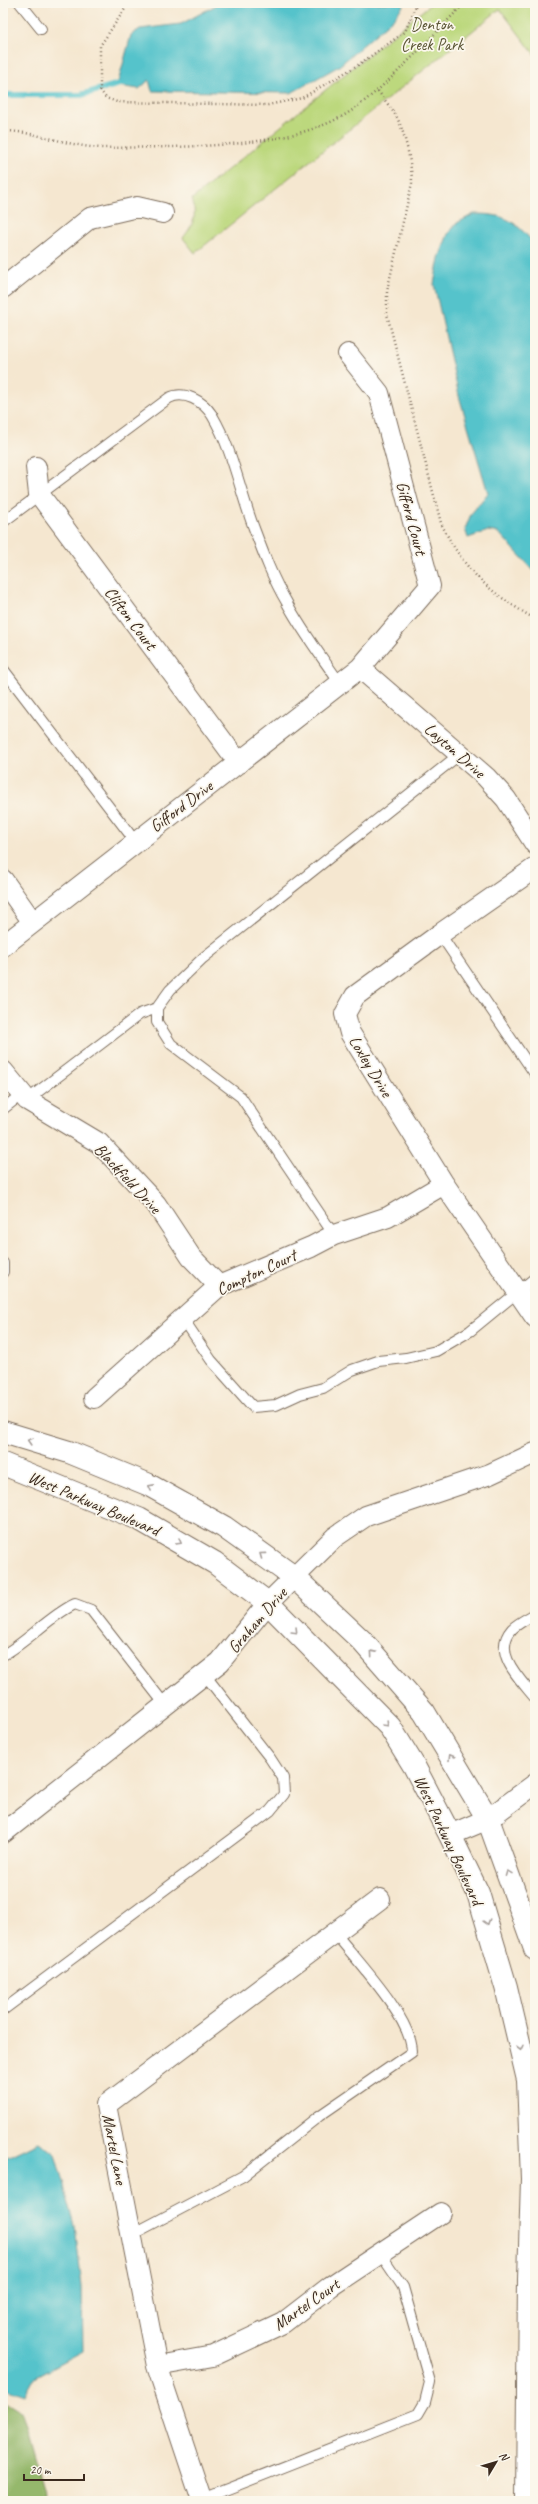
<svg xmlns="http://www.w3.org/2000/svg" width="538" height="2504" font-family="Caveat,sans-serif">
  <rect width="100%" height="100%" fill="#fbf7ec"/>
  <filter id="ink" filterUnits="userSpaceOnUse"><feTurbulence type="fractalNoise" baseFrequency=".025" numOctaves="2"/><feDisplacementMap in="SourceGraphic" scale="8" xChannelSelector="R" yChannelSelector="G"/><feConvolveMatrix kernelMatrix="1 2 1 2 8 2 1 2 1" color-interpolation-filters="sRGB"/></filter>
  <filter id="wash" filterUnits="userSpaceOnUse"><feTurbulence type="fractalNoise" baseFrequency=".012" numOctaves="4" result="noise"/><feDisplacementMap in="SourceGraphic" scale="16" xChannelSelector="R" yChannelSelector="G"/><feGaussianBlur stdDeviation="0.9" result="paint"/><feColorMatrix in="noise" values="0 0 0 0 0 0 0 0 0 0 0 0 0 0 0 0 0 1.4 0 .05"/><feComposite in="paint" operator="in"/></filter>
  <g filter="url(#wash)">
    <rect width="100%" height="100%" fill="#f5e7d0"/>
    <path fill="#bcd87d" stroke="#7c814e" d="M432,3H535V55L500,9L195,253L183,238C194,223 197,217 192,199Z"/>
    <path fill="#95b86c" stroke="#687145" d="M3,2400L22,2412L47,2501H3Z"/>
    <path fill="#55c3cb" stroke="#487674" d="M220,3H402L403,6L393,19L339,66L291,93L152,91L149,80L139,89L117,86L131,35L140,29L181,24Z
      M474,214C507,214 514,221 535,244V572L499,533L488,531L468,538L465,529L471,514L488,493L459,396L434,284L439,258L448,234L457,223Z
      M39,2142L55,2154L75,2226L82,2287L83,2351L35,2377L25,2395L3,2387V2153L8,2157Z"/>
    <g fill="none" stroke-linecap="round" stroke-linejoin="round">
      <path stroke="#55c3cb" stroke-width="6" d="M3,95H81L123,83"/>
    </g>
  </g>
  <g filter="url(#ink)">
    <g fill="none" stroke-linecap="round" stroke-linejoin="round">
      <g stroke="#7c6c5c" stroke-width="12">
        <path id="service" d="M20,3L41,29
          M3,522L169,398C184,390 203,401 212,415C234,452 240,493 255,531C264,555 273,579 286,601C301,630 322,657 341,685
          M3,669L135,841
          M440,934L535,1074
          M157,1008V1022L171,1044L241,1097L334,1235
          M27,1100L140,1014L157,1008L170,990L203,958L460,754
          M3,1109L22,1094
          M3,1263V1272
          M182,1317L211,1360L253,1407L276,1405L300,1394L323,1388L352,1370L378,1361L406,1358L436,1351L470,1331L535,1278
          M535,1614C528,1618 518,1623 512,1629C491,1653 521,1680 535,1698
          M3,1655C29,1641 49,1616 75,1604L91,1610L166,1706
          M3,2010L270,1811L284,1794L283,1778L270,1758L205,1675
          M131,2235L243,2176L319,2116L412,2052C412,2018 357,1961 335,1933
          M202,2499L418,2414L425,2402L430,2382L403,2287L380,2253"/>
      </g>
      <g stroke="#7c6c5c" stroke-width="22">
        <path id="minor" d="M3,288L90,218L137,207L163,213
          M36,467L39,494L239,763
          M360,668L486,777L506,799L535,844
          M535,868L440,934L355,996L345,1014L350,1033L444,1184L535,1317
          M3,880L32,921
          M3,946L360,668L430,586L379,393L348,354
          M3,1071L27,1100L99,1143L156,1204L191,1257L219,1286
          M94,1398L219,1286L311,1247L334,1235L388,1217L444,1184
          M3,1833L220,1662L268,1603L335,1537L366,1516L490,1474L535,1453
          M450,1835L488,1819L535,1784
          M157,2366L213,2356L283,2323L331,2286L441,2213
          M202,2501L157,2366L106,2105L380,1899"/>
      </g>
      <g stroke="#7c6c5c" stroke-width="24">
        <path id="tertiary" d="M3,1432L69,1452L147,1484L224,1527L294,1577L362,1641L424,1712L488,1819L535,1949
          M3,1464L139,1519L215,1563L268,1603L390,1727L414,1766L450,1835L478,1893L506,1987L528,2080L532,2179L529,2279L527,2501"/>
      </g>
      <path stroke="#7c6c5c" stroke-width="2.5" stroke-dasharray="1 3" stroke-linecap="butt" d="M129,3L100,46V90L106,98L117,102L268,105L302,98L358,65L405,32L417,3
        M378,91C384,99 391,108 396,116C405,131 412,166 412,183L387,291V314L441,523C464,571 489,592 535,619
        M3,131C37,131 69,147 103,148C176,146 292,152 354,109C393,81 430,37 465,3"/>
      <use href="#service" stroke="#fff" stroke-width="10"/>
      <use href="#minor" stroke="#fff" stroke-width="20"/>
      <use href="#tertiary" stroke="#fff" stroke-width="22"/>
    </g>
    <defs><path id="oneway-chevron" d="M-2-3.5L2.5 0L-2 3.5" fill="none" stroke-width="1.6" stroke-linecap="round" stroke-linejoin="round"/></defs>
    <g stroke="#a79f9a">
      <use href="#oneway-chevron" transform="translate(30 1441) rotate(-163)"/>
      <use href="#oneway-chevron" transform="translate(151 1487) rotate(-152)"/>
      <use href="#oneway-chevron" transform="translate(179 1542) rotate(30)"/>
      <use href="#oneway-chevron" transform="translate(262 1555) rotate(-144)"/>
      <use href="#oneway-chevron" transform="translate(295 1631) rotate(45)"/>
      <use href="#oneway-chevron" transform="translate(373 1653) rotate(-131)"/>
      <use href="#oneway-chevron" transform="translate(386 1724) rotate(47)"/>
      <use href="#oneway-chevron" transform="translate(451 1757) rotate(-121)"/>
      <use href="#oneway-chevron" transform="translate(508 1873) rotate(-111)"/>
      <use href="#oneway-chevron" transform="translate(487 1922) rotate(73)"/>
      <use href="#oneway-chevron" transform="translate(520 2048) rotate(77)"/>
    </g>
  </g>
  <g text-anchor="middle" stroke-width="3.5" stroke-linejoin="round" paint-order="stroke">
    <g font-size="17" fill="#5b5636" stroke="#fbf7ec">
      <text x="432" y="30">Denton<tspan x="432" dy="20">Creek Park</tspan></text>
    </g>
    <g font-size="17" fill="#3b2a1e" stroke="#fbf7ec">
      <text transform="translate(412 518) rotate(75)" y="6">Gifford Court</text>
      <text transform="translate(131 618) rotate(53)" y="6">Clifton Court</text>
      <text transform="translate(455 750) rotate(41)" y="6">Layton Drive</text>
      <text transform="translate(181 806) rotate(-37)" y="6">Gifford Drive</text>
      <text transform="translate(371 1066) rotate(59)" y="6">Loxley Drive</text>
      <text transform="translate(128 1178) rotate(47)" y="6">Blackfield Drive</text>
      <text transform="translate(256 1272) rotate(-25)" y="6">Compton Court</text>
      <text transform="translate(94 1503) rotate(23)" y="6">West Parkway Boulevard</text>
      <text transform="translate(257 1620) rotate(-49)" y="6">Graham Drive</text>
      <text transform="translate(449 1840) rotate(65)" y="6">West Parkway Boulevard</text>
      <text transform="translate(115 2149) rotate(79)" y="6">Martel Lane</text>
      <text transform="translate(306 2304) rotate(-35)" y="6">Martel Court</text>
    </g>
  </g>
  <rect width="538" height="2504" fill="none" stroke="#fbf7ec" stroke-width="16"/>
  <g transform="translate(496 2462) rotate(52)" stroke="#fbf7ec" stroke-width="3" paint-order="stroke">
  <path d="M0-3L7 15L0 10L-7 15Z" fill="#3b2a1e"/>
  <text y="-6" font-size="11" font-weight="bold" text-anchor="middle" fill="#3b2a1e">N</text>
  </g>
  <path d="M24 2474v6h60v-6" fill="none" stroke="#3b2a1e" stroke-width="2"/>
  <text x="30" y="2474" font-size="12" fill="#3b2a1e" stroke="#fbf7ec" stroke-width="3" paint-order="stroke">20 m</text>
</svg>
